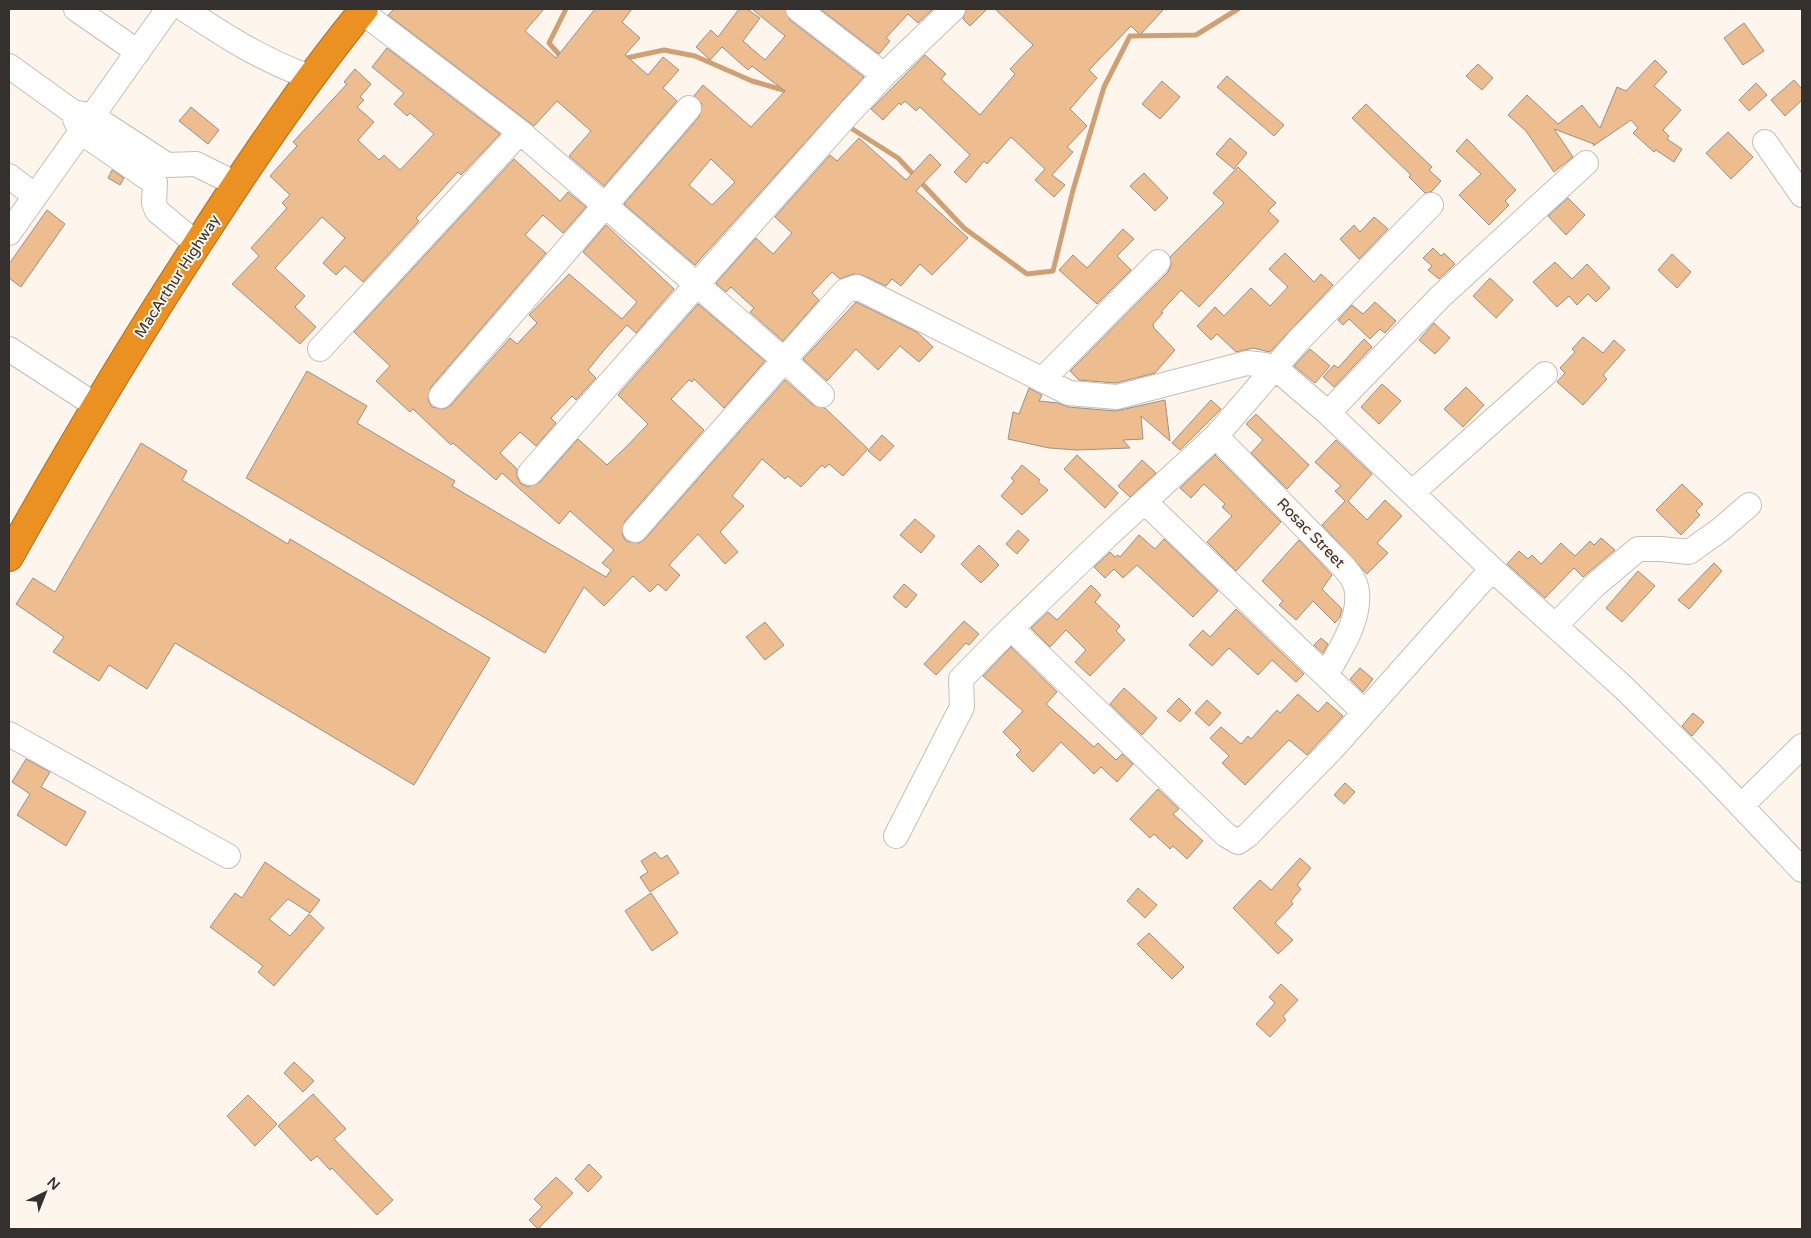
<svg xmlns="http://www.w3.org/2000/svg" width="1811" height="1238" font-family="'Varela Round',sans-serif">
  <rect width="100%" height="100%" fill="#fef5ed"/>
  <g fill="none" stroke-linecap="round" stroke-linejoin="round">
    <path stroke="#cfa073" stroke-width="5" d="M563,59L549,43L566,9
      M622,59L664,50L695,56L752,81L790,92
      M846,125L898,158L964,228L1027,274L1053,271L1073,190L1104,87L1130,36L1196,35L1238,9"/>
  </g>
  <path fill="#edbd8f" stroke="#989089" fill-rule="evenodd" d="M394,9H544L525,31L556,58L595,9H632L622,22L640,38L625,55L648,75L663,57L679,70L663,88L677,101L604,186L569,156L591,131L557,101L534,126L388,15Z
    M739,9H747L760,18L743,41L765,60L785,36L752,9H785L790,20L864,77L695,265L624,204L699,117L702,104L694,96L703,85L751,127L785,91L752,66L748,70L722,47L710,60L696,47L711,30L718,37ZM711,159L735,182L712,205L689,185Z
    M820,9H933L918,23L908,14L886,38L890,41L879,54Z
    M966,9H987L970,26L963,19Z
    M995,9H1164L1140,35L1131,26L1089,70L1097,78L1070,109L1087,126L1067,147L1073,152L1052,175L1065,185L1054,197L1035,180L1045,169L1011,137L987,164L984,161L966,183L954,172L970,155L920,107L916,111L905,101L901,105L899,103L883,120L871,109L925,55L946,74L941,79L980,115L1015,74L1010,69L1033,45Z
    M1744,23L1764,51L1743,65L1724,38Z
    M387,48L500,134L461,175L458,172L416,218L419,221L363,282L345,266L336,275L323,263L345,238L322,217L275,268L305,296L295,307L316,327L300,344L232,284L259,256L251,248L287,208L282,203L290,195L270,176L297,146L293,142L347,84L344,82L355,69L371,84L360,97L364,100L357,107L374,122L358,140L379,160L384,155L400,170L434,134L410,113L407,116L394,104L404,93L372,67Z
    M1655,60L1667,72L1654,86L1681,110L1663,130L1669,136L1667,139L1682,149L1674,162L1656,150L1654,152L1633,133L1638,128L1631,120L1593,146L1594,144L1554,129L1573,157L1554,172L1526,131L1508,115L1527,95L1558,124L1582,105L1600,128L1617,87L1626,91Z
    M1478,64L1493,78L1482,90L1466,76Z
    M1227,76L1284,125L1274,136L1217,87Z
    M1794,80L1802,89V100L1785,116L1771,100Z
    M1162,81L1180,97L1160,119L1142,104Z
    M1756,83L1767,95L1749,111L1739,100Z
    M1366,104L1432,167L1429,170L1441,181L1431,192L1425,193L1409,177L1411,175L1352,118Z
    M191,107L219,130L208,144L179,121Z
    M1728,132L1753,157L1731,179L1706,153Z
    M859,138L906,180L930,154L941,165L916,191L968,238L932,275L920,264L901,286L892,279L886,286L862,275L853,274L840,279L832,272L812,293L819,300L783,341L750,312L754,308L731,287L726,292L716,283L756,238L773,254L792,233L775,217L830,155L837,161Z
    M1230,138L1247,153L1234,169L1216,154Z
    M1467,139L1516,190L1505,201L1509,205L1489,225L1459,195L1481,174L1456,151Z
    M514,159L560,201L568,192L586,207L563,233L543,215L525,235L546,253L431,387L428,400L432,407L445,409L451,405L510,338L517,344L537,323L529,315L569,274L622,319L637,302L583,252L606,225L674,289L636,333L627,325L605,349L588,370L596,378L576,400L572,396L551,418L556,423L536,446L520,432L500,453L517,469V477L521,484L528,487L540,482L578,439L607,465L627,446L648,424L618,395L698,304L765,361L724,408L694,379L692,382L689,380L671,399L704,430L625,521L622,534L626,541L639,543L645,539L785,380L813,405L825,408L868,449L843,476L829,464L825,468L822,465L801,487L788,476L785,479L762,459L732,496L744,506L720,532L738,552L725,564L698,534L669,565L680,575L666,591L658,584L650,592L633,576L604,606L584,587L545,653L246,478L307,371L367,406L357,423L455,481L452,486L606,577L611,570L602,563L614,550L570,511L559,524L502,473L496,480L453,443L451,445L413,409L410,412L376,381L390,366L354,332Z
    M1238,167L1276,203L1268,211L1279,221L1199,307L1181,290L1161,312L1163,313L1153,324L1154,328L1175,350L1155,373L1116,383L1079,380L1070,371L1168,272L1171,265L1170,257L1224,203L1213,193Z
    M112,170L124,178L120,185L108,178Z
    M1144,173L1168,198L1155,211L1130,186Z
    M1568,198L1585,215L1566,235L1548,216Z
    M47,210L65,224L21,287L9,278V264Z
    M1374,217L1388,229L1359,259L1340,239L1354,225L1360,232Z
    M1123,229L1134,239L1117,256L1131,270L1097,304L1059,270L1073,255L1087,268Z
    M1433,248L1441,256L1444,253L1455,264L1439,279L1428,270L1432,266L1423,258Z
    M1285,253L1314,282L1321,274L1333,285L1270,352L1253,348L1236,352L1217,334L1211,340L1197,326L1215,307L1224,316L1251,288L1270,306L1288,287L1269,269Z
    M1672,254L1691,272L1677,288L1658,270Z
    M1555,262L1572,279L1587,264L1610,288L1596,302L1588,294L1577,305L1569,296L1557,307L1533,282Z
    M1490,278L1513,300L1496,318L1473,296Z
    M856,302L917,332L933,347L919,362L900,346L878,370L856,349L827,381L803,359Z
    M1375,302L1396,321L1385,333L1380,329L1370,339L1349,319L1343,325L1338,320L1352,305L1363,314Z
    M1434,323L1450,338L1435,354L1419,340Z
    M1583,337L1603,353L1614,340L1625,350L1603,375L1607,379L1583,405L1557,382L1565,373L1560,368L1575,352L1572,349Z
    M1364,339L1372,347L1334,387L1323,377L1334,365L1338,368Z
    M1310,349L1330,366L1315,383L1294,366Z
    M1382,384L1401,401L1379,424L1361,407Z
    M1466,387L1484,405L1463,427L1444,409Z
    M1029,388L1042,395L1039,401L1058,403L1068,407L1116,411L1165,400L1170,441L1141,416L1143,439L1123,440L1130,448L1077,450L1049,448L1008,439L1013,412L1019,414Z
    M1211,400L1221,409L1180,450L1172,443Z
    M1256,414L1309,465L1287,489L1251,453L1263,440L1246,424Z
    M882,435L894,446L880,461L868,451Z
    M1336,440L1372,474L1348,501L1367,520L1385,500L1402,516L1377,543L1388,553L1367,574L1322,525L1345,501L1335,491L1341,486L1315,462Z
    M141,443L187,471L182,480L288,544L290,539L490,658L414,785L175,643L147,689L109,665L99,681L53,652L64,637L16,604L33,578L55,592Z
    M1077,455L1118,493L1105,508L1064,469Z
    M1215,455L1281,522L1236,571L1207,542L1232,516L1222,507L1225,504L1204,484L1191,498L1180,488Z
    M1142,460L1156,473L1130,497L1118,486Z
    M1022,465L1040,480L1038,482L1048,490L1022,515L1001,496L1014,481L1011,478Z
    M1682,484L1703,504L1696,511L1700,515L1681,535L1656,510Z
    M915,519L935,536L921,553L900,535Z
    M1018,530L1029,540L1017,554L1006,544Z
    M1139,535L1155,549L1164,539L1218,591L1193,617L1137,565L1123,578L1114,569L1105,578L1094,567L1110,552L1115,557L1118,555L1120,557Z
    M1601,538L1615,550L1583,577L1574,568L1545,598L1507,564L1519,551L1528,559L1532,555L1541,564L1561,543L1575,556L1590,541L1594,545Z
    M1299,540L1332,575L1322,589L1342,609L1340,617L1335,623L1313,601L1296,620L1279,605L1283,601L1262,581Z
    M979,545L999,565L981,583L961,564Z
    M1714,563L1722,571L1689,609L1678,600Z
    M1638,571L1655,586L1622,622L1606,608Z
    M904,584L917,595L906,608L893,597Z
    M1091,585L1101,595L1095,602L1120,626L1116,631L1125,640L1090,676L1075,662L1086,650L1066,630L1050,647L1031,628L1048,612L1057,620Z
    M1236,609L1304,674L1296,682L1272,660L1258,675L1229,648L1212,666L1189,645L1203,630L1210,637Z
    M964,621L979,634L969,645L966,643L936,675L924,664Z
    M765,622L784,645L765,660L746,637Z
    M1321,638L1328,644L1323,653L1314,645Z
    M1011,647L1057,692L1046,704L1094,747L1098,743L1116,760L1122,754L1133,764L1117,782L1101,767L1094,774L1061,742L1033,772L1016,755L1021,750L1003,732L1023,711L983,676Z
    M1360,668L1373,679L1363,692L1350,679Z
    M1124,688L1157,718L1142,735L1110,704Z
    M1298,694L1318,712L1327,702L1343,716L1307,755L1289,740L1245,785L1222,763L1229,756L1210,738L1221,727L1241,744L1248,736L1251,739L1277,710L1280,713Z
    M1179,698L1191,710L1180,722L1167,711Z
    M1207,700L1221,713L1209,726L1195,713Z
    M1693,713L1704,722L1692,736L1682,726Z
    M26,759L50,772L41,787L86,812L66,846L17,815L30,794L12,782Z
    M1345,783L1355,792L1344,804L1334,795Z
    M1158,789L1179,809L1173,814L1203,841L1187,859L1173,846L1170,849L1154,834L1150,838L1130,819Z
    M655,852L661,859L667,855L679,873L650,892L640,877L648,872L641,861Z
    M1300,858L1311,868L1297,885L1301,889L1291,901L1293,904L1275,923L1293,940L1278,954L1233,908L1260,880L1271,890Z
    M265,862L320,900L310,913L288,899L269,919L290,936L309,914L324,928L274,986L258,972L263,966L210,927L235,893L242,898Z
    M1138,888L1157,905L1145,918L1127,901Z
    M651,893L678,933L652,951L625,911Z
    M1149,933L1184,967L1172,979L1137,944Z
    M1281,984L1298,1000L1283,1016L1286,1020L1270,1037L1256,1024L1275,1003L1269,997Z
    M294,1062L314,1081L303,1092L284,1073Z
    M313,1094L346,1129L334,1139L393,1200L377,1215L332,1168L330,1170L317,1156L311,1161L278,1126Z
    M248,1095L277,1124L255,1146L227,1116Z
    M589,1164L602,1177L588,1192L575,1179Z
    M556,1177L573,1193L538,1229L529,1220L542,1207L534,1199Z"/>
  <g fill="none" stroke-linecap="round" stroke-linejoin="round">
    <g stroke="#c6beb6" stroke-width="26">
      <path id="minor" d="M76,9L138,52
        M184,9C225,36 264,61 310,77
        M798,9L884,75
        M362,12L520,132L784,360L845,291L857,287L1069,393L1117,397L1247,363L1265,365L1280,372L1328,413L1492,569L1624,688L1708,771L1802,870
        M9,66L73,112L92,116L167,165L196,164L236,184
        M75,119L81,132L155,183L154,203L157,211L197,244
        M1765,142L1802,195
        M9,176L35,196
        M9,233L168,9
        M9,349L95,405
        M320,349L520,132
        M1042,380L1158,262
        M441,396L689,108
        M1328,413L1440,297L1586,163
        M1216,436L1342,565C1349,573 1356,581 1357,592C1360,621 1340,650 1326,675
        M530,473L847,115L884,75L953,9
        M1413,492L1545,374
        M1145,502L1364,712
        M635,530L784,360L822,395
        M1555,626L1594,586L1638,549H1661L1689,552L1720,530L1749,505
        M1011,628L1226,835L1238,842L1248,835L1332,749L1492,569
        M9,734L228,856
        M1742,805L1802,746
        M896,836L962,707L961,679L1001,638L1106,537L1216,436L1298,341L1431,205"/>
    </g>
    <g stroke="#ab6f26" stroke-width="30">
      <path id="highway" d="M9,557C70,448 134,341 202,237C253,158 305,81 364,9"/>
    </g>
    <use href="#minor" stroke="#fff" stroke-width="24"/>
    <use href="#highway" stroke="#eb9122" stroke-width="28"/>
  </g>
  <g text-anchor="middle" stroke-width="4" stroke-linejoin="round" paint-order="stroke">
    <g font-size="15" fill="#33302d" stroke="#fef5ed">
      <text transform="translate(177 276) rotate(-57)" y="5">MacArthur Highway</text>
      <text transform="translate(1311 533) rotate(46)" y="5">Rosac Street</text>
    </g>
  </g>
  <rect width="1811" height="1238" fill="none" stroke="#33302d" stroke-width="20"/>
  <g transform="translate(45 1193) rotate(43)" stroke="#fef5ed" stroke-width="4" paint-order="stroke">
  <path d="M0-4L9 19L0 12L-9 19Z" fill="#33302d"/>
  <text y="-8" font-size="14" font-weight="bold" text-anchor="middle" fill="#33302d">N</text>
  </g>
</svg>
